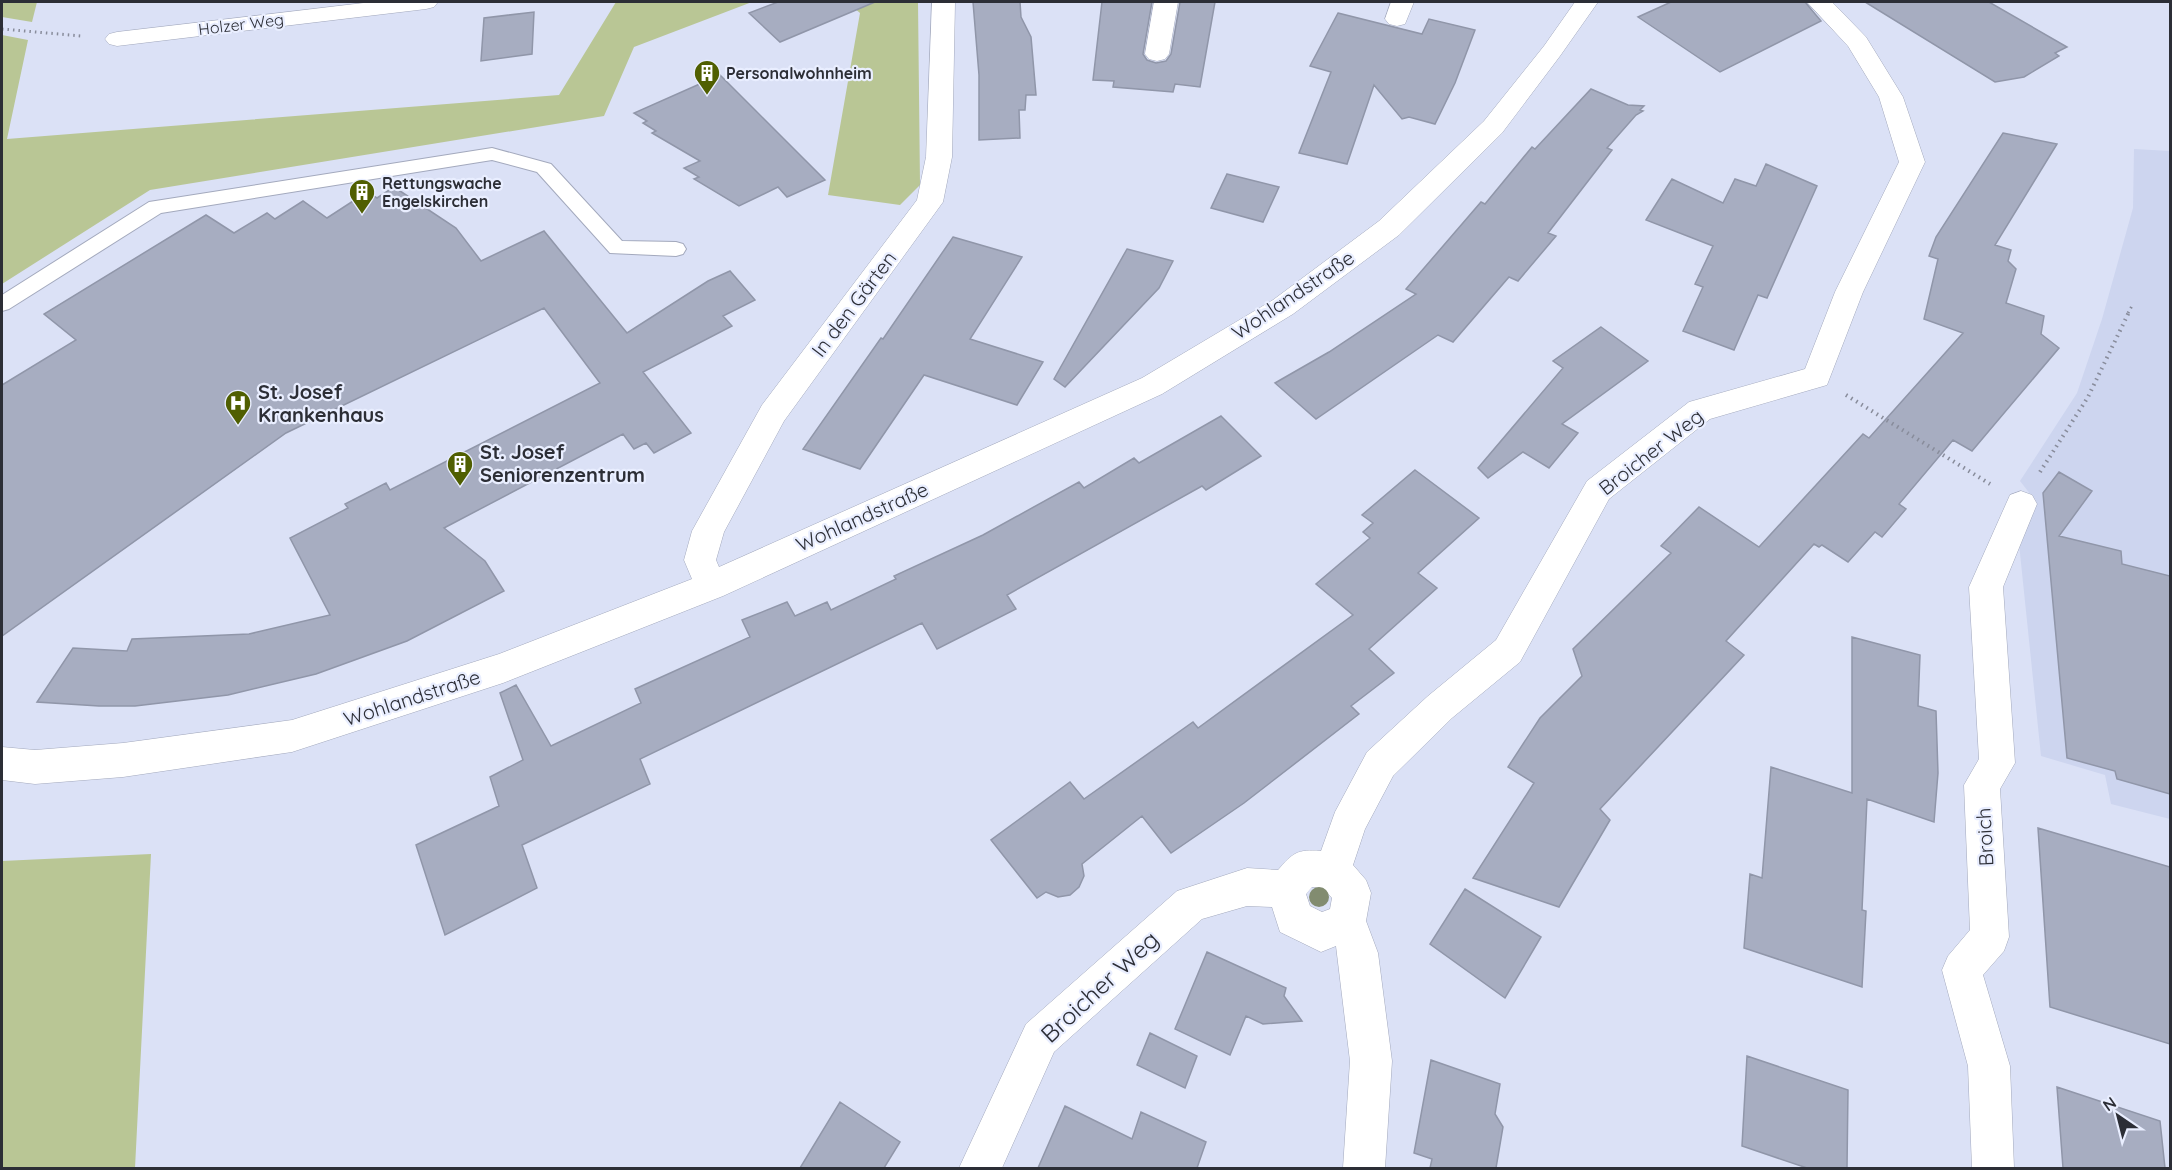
<svg xmlns="http://www.w3.org/2000/svg" width="2172" height="1170" font-family="Quicksand,sans-serif">
  <rect width="100%" height="100%" fill="#dbe1f6"/>
  <path fill="#cdd5ef" d="M2134,149L2170,151V819L2111,804L2105,775L2041,756L2018,534L2037,503L2020,481L2077,393L2102,319L2133,208Z"/>
  <path fill="#b9c695" d="M2,2H37L32,22L2,17Z
    M616,2H752L634,47L604,116L150,190L2,284V35L28,40L7,139L559,95Z
    M847,2H918L920,185L900,205L828,195L860,13Z
    M151,854L135,1168H2V861Z"/>
  <path fill="#a7adc1" stroke="#9096a9" stroke-width="1.5" d="M778,2H875L780,42L749,13Z
    M973,2H1020L1021,17L1031,37L1036,95H1026L1025,110H1019L1020,138L979,140V75Z
    M1102,2H1152L1143,54L1147,60L1156,63L1166,61L1171,54L1180,2H1215L1200,87L1175,84L1173,92L1113,87L1114,81L1093,80Z
    M1671,2H1805L1821,21L1720,72L1638,17Z
    M1865,2H1989L2067,47L2055,53L2059,56L2024,77L1995,82Z
    M534,12L532,54L481,61L484,18Z
    M1338,13L1422,34L1429,19L1475,30L1455,83L1435,124L1409,117L1402,119L1374,85L1347,164L1299,153L1331,72L1310,66Z
    M720,75L825,180L787,197L778,187L739,206L694,179L699,177L684,168L700,161L652,133L656,131L643,123L647,121L634,113Z
    M1591,89L1628,105L1644,106L1640,110L1643,111L1636,115L1607,148L1612,150L1548,233L1556,236L1518,281L1509,277L1453,342L1438,335L1316,419L1275,383L1329,352L1416,294L1406,289L1481,202L1485,204L1532,147L1535,149Z
    M2003,133L2057,144L1995,245L2011,250L2008,261L2016,269L2006,303L2044,316L2041,334L2059,348L1972,451L1953,440L1899,504L1906,509L1882,537L1875,532L1848,562L1822,545L1819,547L1814,544L1726,641L1744,655L1600,809L1610,820L1559,907L1473,878L1534,783L1508,767L1540,718L1582,676L1573,649L1671,553L1661,546L1699,507L1759,547L1863,434L1869,438L1963,333L1924,319L1938,259L1929,256L1936,237Z
    M1766,164L1817,186L1767,298L1758,295L1734,350L1683,331L1703,287L1695,284L1713,246L1646,220L1672,179L1723,203L1735,179L1756,186Z
    M1227,174L1279,187L1263,222L1211,208Z
    M394,187L456,228L481,261L544,231L627,333L708,281L730,271L755,300L723,316L732,326L643,372L691,433L654,453L646,443L634,449L623,434L444,528L485,561L504,591L407,641L316,674L228,695L135,706H99L37,702L73,648L127,651L132,639L249,634L330,615L290,538L348,508L345,504L386,483L390,490L600,383L544,308L286,433L2,636V385L76,340L44,314L206,215L234,233L267,213L275,219L303,201L327,218L367,192L377,198Z
    M953,237L1022,257L970,339L1043,362L1017,405L924,375L860,469L803,449L881,338L883,339Z
    M1127,249L1173,261L1159,288L1065,387L1054,379Z
    M1601,327L1648,361L1562,424L1578,433L1549,468L1523,452L1488,478L1478,468L1563,368L1553,361Z
    M1221,416L1261,456L1206,490L1202,486L1007,595L1016,609L937,649L922,623L640,759L650,784L522,845L537,888L445,935L416,845L499,806L490,777L523,760L500,693L516,685L551,746L641,703L635,689L750,637L742,620L787,602L795,616L827,602L831,610L896,579L894,576L983,535L1079,482L1084,488L1134,458L1139,463Z
    M1415,470L1479,518L1418,573L1437,588L1369,649L1394,673L1351,706L1359,714L1244,803L1171,853L1142,816L1082,864L1084,876L1079,887L1070,895L1058,897L1046,892L1037,898L991,840L1070,782L1084,799L1193,722L1198,728L1353,615L1316,584L1370,538L1363,532L1373,523L1362,515Z
    M2059,472L2092,491L2059,536L2121,551L2122,564L2170,576V794L2117,779L2115,771L2067,758L2043,493Z
    M1852,637L1920,655L1918,706L1936,711L1938,773L1934,822L1867,799L1862,910L1866,911L1862,987L1744,948L1750,874L1762,878L1771,767L1852,793Z
    M2038,828L2170,867V1044L2050,1007Z
    M1465,889L1541,937L1505,998L1430,944Z
    M1207,952L1286,988L1284,996L1302,1021L1263,1024L1246,1016L1230,1055L1175,1029Z
    M1150,1033L1197,1056L1185,1088L1137,1065Z
    M1747,1056L1848,1090L1847,1168H1807L1742,1146Z
    M1431,1060L1500,1084L1495,1114L1503,1127L1496,1168H1430L1432,1159L1414,1153Z
    M2057,1087L2160,1121L2165,1168H2063Z
    M840,1102L900,1142L884,1168H800Z
    M1065,1106L1132,1139L1141,1112L1206,1142L1197,1168H1038Z"/>
  <g fill="none" stroke-linecap="round" stroke-linejoin="round">
    <g stroke="#a3a9bd" stroke-width="2">
      <path id="service" d="M492,148L551,164L622,241L676,242L683,244L686,249L683,254L676,256L610,253L537,172L492,160L161,213L9,309L2,311V295L149,202Z"/>
    </g>
    <g stroke="#a3a9bd" stroke-width="1">
      <path id="minor" d="M372,2H438L434,7L426,9L117,46L109,44L105,39L109,34L117,32Z
        M932,2H955L952,157L943,202L784,421L724,532L716,560L719,567L1142,378L1273,300L1379,221L1484,121L1544,46L1575,2H1598L1560,56L1502,133L1399,235L1293,314L1162,394L723,596L503,683L292,752L123,777L35,784L2,780V747L35,750L123,743L292,720L499,654L692,579L684,560L692,531L762,405L917,200L926,157Z
        M1154,2H1178L1169,54L1165,59L1157,61L1149,59L1145,54Z
        M1391,2H1414L1405,24L1397,26L1389,24L1385,19Z
        M1807,2H1832L1866,37L1903,97L1925,162L1863,292L1827,385L1710,419L1609,499L1520,662L1452,718L1393,776L1365,829L1353,865L1366,880L1371,893L1366,921L1378,953L1392,1061L1385,1168H1343L1350,1061L1336,946L1321,952L1280,932L1272,907L1247,906L1202,919L1054,1052L1002,1168H959L1026,1024L1177,891L1247,868L1278,870C1293,853 1297,849 1321,851L1335,812L1367,752L1428,696L1496,640L1587,481L1689,402L1805,369L1835,292L1899,162L1879,97L1848,46ZM1312,887L1323,888L1332,898L1330,909L1322,912L1310,906L1306,894Z
        M2021,491L2032,495L2037,504L2003,587L2015,763L2000,789L2009,937L2004,951L1983,975L2010,1066L2014,1168H1972L1968,1066L1942,970L1948,956L1970,930L1964,785L1979,759L1969,587L2010,495Z"/>
    </g>
    <path stroke="#888c9b" stroke-width="3" stroke-dasharray="1.5 4" stroke-linecap="butt" d="M2,29L81,36
      M2128,313L2133,304"/>
    <path stroke="#888c9b" stroke-width="4" stroke-dasharray="1.5 4.5" stroke-linecap="butt" d="M1846,395L1990,484
      M2040,472L2088,397L2129,312"/>
    <use href="#service" fill="#fff" fill-rule="evenodd"/>
    <use href="#minor" fill="#fff" fill-rule="evenodd"/>
  </g>
  <circle fill="#828c70" cx="1319" cy="897" r="10"/>
  <defs>
    <g id="building-pin" transform="scale(1.35)"><path d="M0 17L-7.5 6A9.5 9.5 0 1 1 7.5 6Z" fill="#505f01" stroke="#e9eeff"/><path d="M-4-6H4V6H1V3H-1V6H-4ZM-2.5-4.3h1.7v1.8h-1.7ZM.8-4.3h1.7v1.8H.8ZM-2.5-1h1.7V.8h-1.7ZM.8-1h1.7V.8H.8Z" fill="#fff"/></g>
    <g id="hospital-pin" transform="scale(1.35)"><path d="M0 17L-7.5 6A9.5 9.5 0 1 1 7.5 6Z" fill="#505f01" stroke="#e9eeff"/><path d="M-5-5h3v3.5h4V-5h3V5h-3V1.5h-4V5h-3Z" fill="#fff"/></g>
  </defs>
  <g fill-rule="evenodd">
    <use href="#building-pin" x="707" y="73"/>
    <use href="#building-pin" x="362" y="192"/>
    <use href="#hospital-pin" x="238" y="403"/>
    <use href="#building-pin" x="460" y="464"/>
  </g>
  <g text-anchor="middle" stroke-width="4.5" stroke-linejoin="round" paint-order="stroke">
    <g font-size="16" fill="#2c2e36" stroke="#e9eeff">
      <text transform="translate(241 24) rotate(-7)" y="6">Holzer Weg</text>
    </g>
    <g font-size="16" font-weight="bold" fill="#2c2e36" stroke="#e9eeff" text-anchor="start">
      <text x="726" y="79">Personalwohnheim</text>
      <text x="382" y="189">Rettungswache<tspan x="382" dy="18">Engelskirchen</tspan></text>
    </g>
    <g font-size="20" fill="#2c2e36" stroke="#e9eeff">
      <text transform="translate(1293 295) rotate(-34)" y="7">Wohlandstraße</text>
      <text transform="translate(854 304) rotate(-53)" y="7">In den Gärten</text>
      <text transform="translate(1651 452) rotate(-38)" y="7">Broicher Weg</text>
      <text transform="translate(862 517) rotate(-24)" y="7">Wohlandstraße</text>
      <text transform="translate(412 698) rotate(-18)" y="7">Wohlandstraße</text>
      <text transform="translate(1985 837) rotate(-93)" y="7">Broich</text>
    </g>
    <g font-size="20" font-weight="bold" fill="#2c2e36" stroke="#e9eeff" text-anchor="start">
      <text x="258" y="399">St. Josef<tspan x="258" dy="23">Krankenhaus</tspan></text>
      <text x="480" y="459">St. Josef<tspan x="480" dy="23">Seniorenzentrum</tspan></text>
    </g>
    <g font-size="24" fill="#2c2e36" stroke="#e9eeff">
      <text transform="translate(1100 987) rotate(-43)" y="8">Broicher Weg</text>
    </g>
  </g>
  <rect width="2172" height="1170" fill="none" stroke="#2c2e36" stroke-width="6"/>
  <g transform="translate(2118 1116) rotate(325)" stroke="#e9eeff" stroke-width="4.5" paint-order="stroke">
  <path d="M0-4.5L10 22L0 15L-10 22Z" fill="#2c2e36"/>
  <text y="-9" font-size="16" font-weight="bold" text-anchor="middle" fill="#2c2e36">N</text>
  </g>
</svg>
